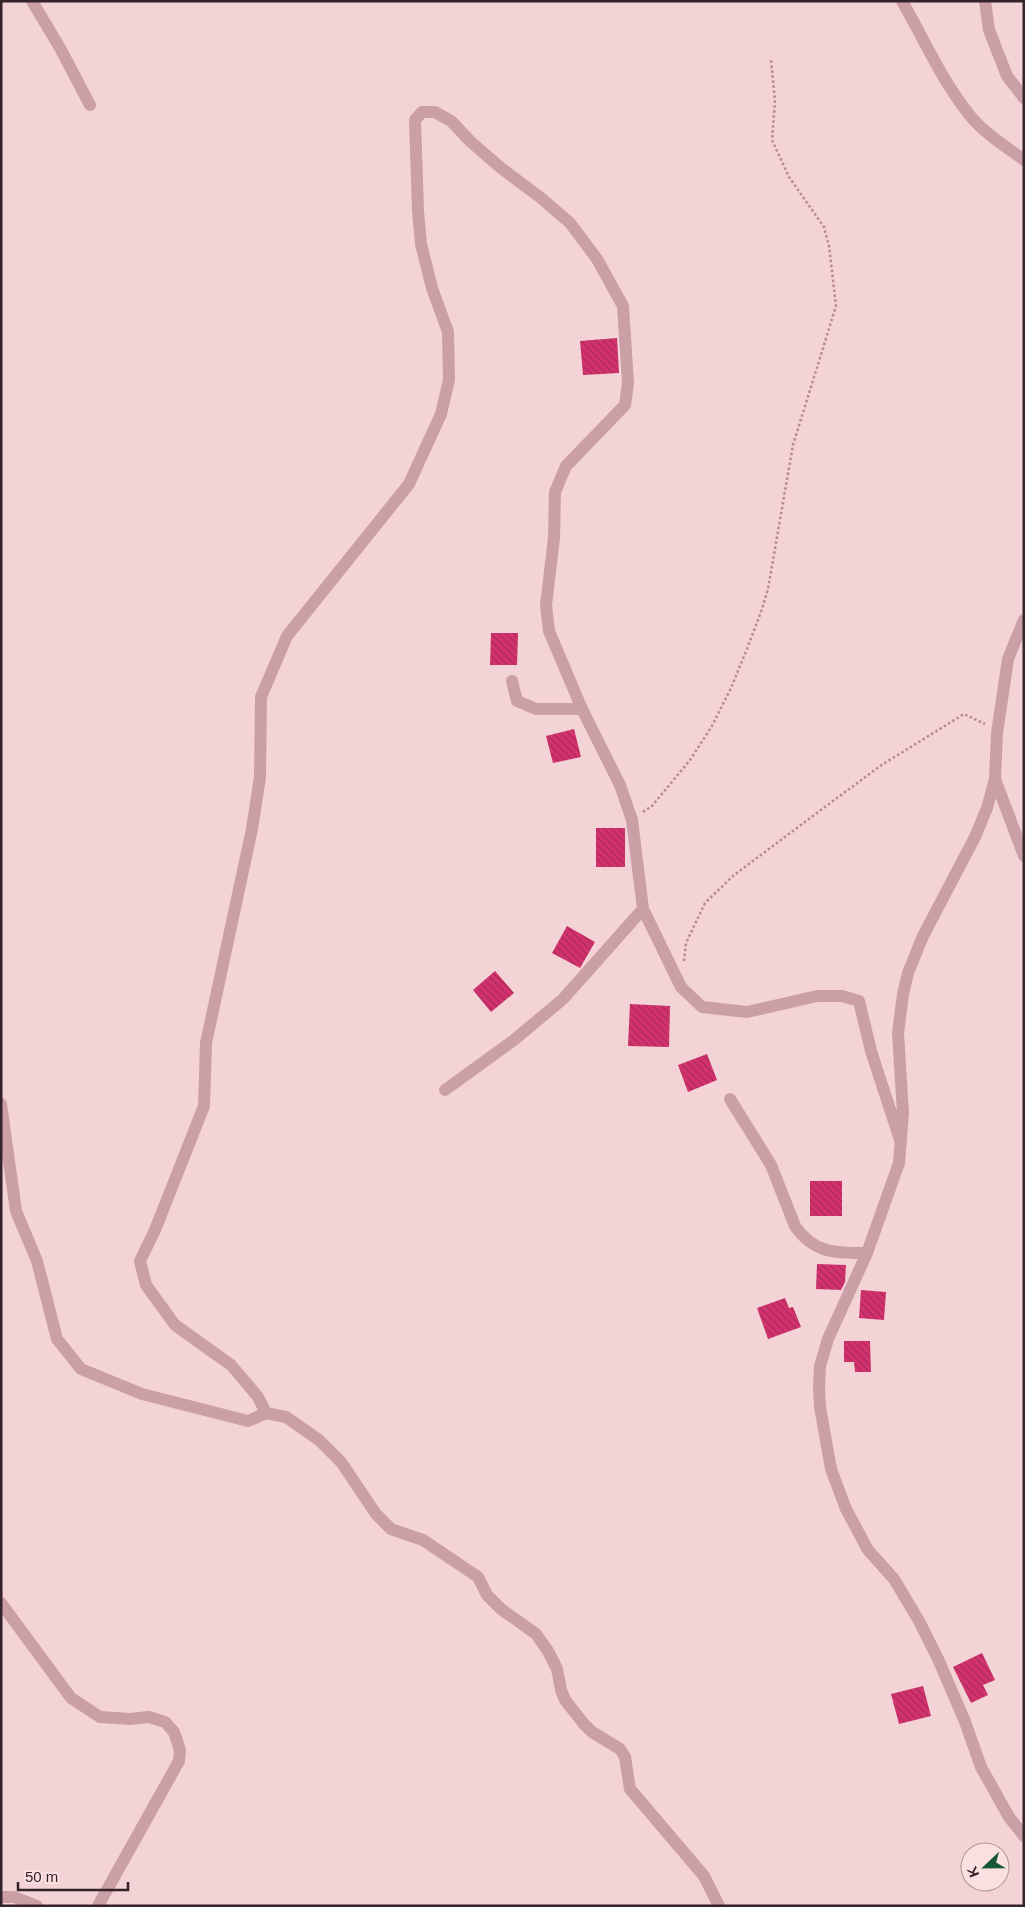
<svg xmlns="http://www.w3.org/2000/svg" width="1025" height="1907" font-family="Arial,sans-serif">
  <defs>
    <pattern id="building-back-hatch" width="6" height="6" patternUnits="userSpaceOnUse" patternTransform="scale(1.25)"><rect width="6" height="6" fill="#d2326d"/><path d="M-1 5l2 2M0 0l6 6M5-1l2 2" fill="none" stroke="#ab2a5a"/></pattern>
  </defs>
  <rect width="100%" height="100%" fill="#f3d3d6"/>
  <path fill="url(#building-back-hatch)" d="M617,338L619,373L583,375L580,341Z
    M491,633H518L517,665H490Z
    M574,729L581,757L553,763L546,736Z
    M596,828H625V867H596Z
    M567,926L595,942L580,968L552,953Z
    M495,971L514,993L491,1012L473,990Z
    M630,1004L670,1006L669,1047L628,1046Z
    M707,1054L717,1080L688,1092L678,1065Z
    M810,1181H842V1216H810Z
    M817,1264L846,1265L845,1282L841,1290L816,1289Z
    M861,1290L886,1292L884,1320L859,1318Z
    M785,1298L789,1308L793,1307L801,1327L768,1339L757,1308Z
    M844,1341H870L871,1372H855L854,1362H844Z
    M982,1653L995,1680L983,1685L988,1695L971,1703L953,1667Z
    M923,1686L931,1716L899,1724L891,1694Z"/>
  <g fill="none" stroke-linecap="round" stroke-linejoin="round">
    <path stroke="#b78991" stroke-width="2.5" stroke-dasharray="2.5 2.5" stroke-linecap="butt" d="M643,812L652,806L690,760L712,726L731,688L747,649L762,609L768,589L793,445L836,306L829,246L824,227L789,177L772,140L775,101L771,60
      M684,961L686,943L705,903L734,875L880,766L964,714L985,724"/>
    <path stroke="#cb9fa6" stroke-width="12" d="M32,1L60,48L90,105
      M902,1C924,39 941,79 968,113C982,132 1005,146 1024,160
      M985,1L989,30L1007,76L1024,98
      M1024,620L1008,659L997,733L995,779L987,808L975,837L923,936L908,973L903,994L898,1033L903,1113L899,1163L867,1253L828,1339L820,1366L819,1387L820,1407L831,1469L846,1509L868,1550L894,1579L919,1621L939,1661L964,1719L981,1767L1009,1817L1024,1836
      M512,681L517,701L536,709H582
      M995,779L1024,856
      M445,1090L514,1040L563,999L643,909
      M730,1099L771,1165L795,1226C814,1254 837,1253 867,1253
      M1,1104L16,1211L37,1261L57,1339L81,1369L142,1394L248,1421L266,1413L258,1397L231,1365L175,1325L146,1285L140,1261L155,1230L204,1106L206,1043L252,829L260,777L261,697L287,636L409,484L441,414L449,380L448,332L432,288L421,244L418,211L415,120L422,112H435L451,121L471,142L501,168L541,198L570,223L597,259L623,306L628,383L625,405L566,466L555,492L554,538L546,605L549,631L582,709L620,785L632,820L643,909L681,987L702,1007L747,1012L817,996H842L859,1001L871,1051L900,1140
      M266,1413L286,1417L319,1440L341,1462L376,1514L391,1529L423,1540L478,1577L487,1595L501,1609L536,1634L548,1651L557,1669L561,1690L565,1700L584,1724L592,1732L620,1749L625,1757L630,1789L704,1876L719,1906
      M1,1603L71,1698L100,1717L130,1719L149,1717L165,1722L174,1732L180,1750L179,1761L98,1906
      M1,1897H14L37,1906"/>
  </g>
  <rect width="1025" height="1907" fill="none" stroke="#342328" stroke-width="5"/>
  <g transform="translate(985 1867) rotate(248)"><circle r="24" fill="#fae0e1" stroke="#ab9497"/>
  <path d="M0-4L9 19L0 12L-9 19Z" fill="#165834"/>
  <text y="-8" font-size="14" font-weight="bold" text-anchor="middle" fill="#342328">K</text>
  </g>
  <path d="M18 1882v8h110v-8" fill="none" stroke="#342328" stroke-width="2.5"/>
  <text x="25" y="1882" font-size="15" fill="#342328" stroke="#fae0e1" stroke-width="4" paint-order="stroke">50 m</text>
</svg>
